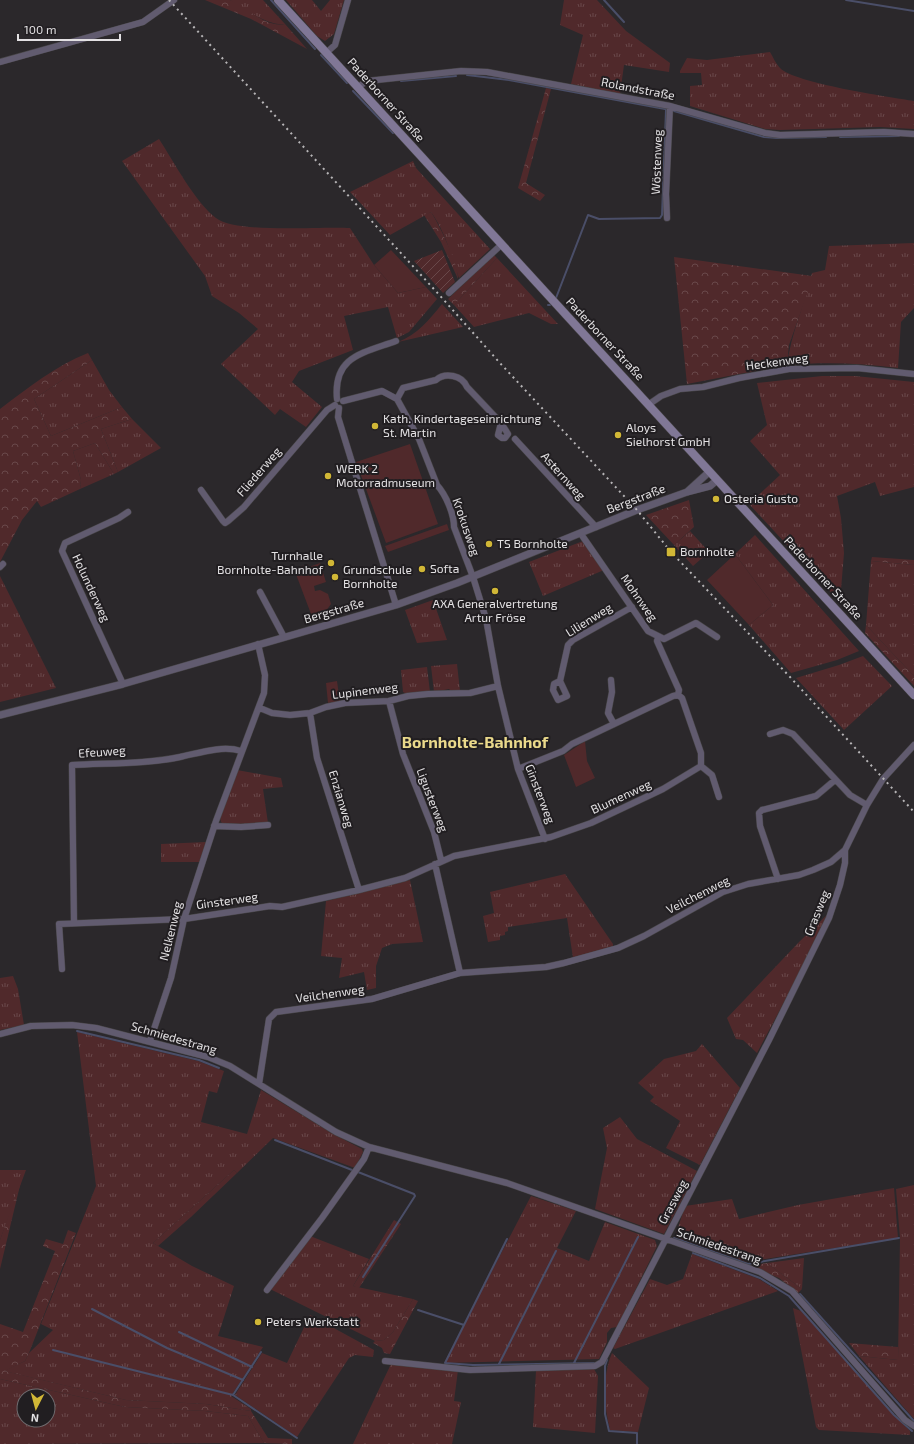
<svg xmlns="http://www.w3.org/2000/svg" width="914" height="1444" font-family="'Exo 2',sans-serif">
  <defs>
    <pattern id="grass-tufts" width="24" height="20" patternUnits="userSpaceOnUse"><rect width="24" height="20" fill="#50292b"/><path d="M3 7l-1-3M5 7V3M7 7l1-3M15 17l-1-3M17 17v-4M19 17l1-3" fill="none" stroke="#69484a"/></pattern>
    <pattern id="forest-crowns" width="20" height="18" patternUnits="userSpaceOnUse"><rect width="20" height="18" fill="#50292b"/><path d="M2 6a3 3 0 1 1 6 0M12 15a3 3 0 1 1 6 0" fill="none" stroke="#69484a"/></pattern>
    <pattern id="garden-furrows" width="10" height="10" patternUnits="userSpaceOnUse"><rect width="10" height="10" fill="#50292b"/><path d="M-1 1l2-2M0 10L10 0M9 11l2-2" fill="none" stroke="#69484a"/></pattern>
  </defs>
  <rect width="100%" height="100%" fill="#2b282b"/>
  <path fill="url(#grass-tufts)" fill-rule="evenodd" d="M230,0H263L285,24C269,27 243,8 230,0Z
    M286,0H312L321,11L330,0H344L334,34L325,41L317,36Z
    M564,0H597L626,31L670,63L669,72L624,65L620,94L571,84L583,35L560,25Z
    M770,52C773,57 776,64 780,68C794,83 889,97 914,101V129L880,127L780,130L765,129L690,106V86L702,85L701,73H680V71L687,58L707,60Z
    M159,139C174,162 195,202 216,218C237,234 320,226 350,228L374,265L398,293L426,287L437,299L409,332L397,338L388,307L344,316L353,350L299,371L292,382L322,407L306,427L280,409L275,415L221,364L258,329L239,313L212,296L205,276L122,161Z
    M413,161L416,168L490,249L459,278C451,255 445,231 431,212L390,235L350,192Z
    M914,243V308L901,322L898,368C860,363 824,362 787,365C791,333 805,304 812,273L825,270L829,246Z
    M497,258L558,324H551L529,313L474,327L454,305Z
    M442,304L463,327L398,342C418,334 429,320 442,304Z
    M92,360L109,390L122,407L51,436L34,399Z
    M822,376H855L914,382V487L880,496L875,482L837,496L841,518L844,553L840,602L749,504L780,475L750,441L767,425L757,383Z
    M132,419L161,448L118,472L101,429Z
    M95,443L114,474L80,489L81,480L73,451Z
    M690,531L709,552L693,566L674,545Z
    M755,535L859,651L837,660L791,673L749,625L773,605L735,554Z
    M583,541L604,570L543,596L529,562Z
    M871,561L914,565V676L866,625Z
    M0,576L56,688L0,702Z
    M433,600L447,640L417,643L405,610Z
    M863,656L892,686L844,730L796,678L839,665Z
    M457,664L460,691L452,692L449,689L434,692L431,666Z
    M427,667L430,692L407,694L403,692L401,670Z
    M237,770L281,778L283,787L263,789L268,823L224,825L221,822L220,818Z
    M206,842L200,862H161V844Z
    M565,874L613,944V947L573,958L567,918L508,927V931L505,932V935L500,936V940L488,942L483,916L494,913L490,892Z
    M410,880L423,942L392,944L382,948L376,966V988L367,990L364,972L339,978L342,958L321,956L326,901Z
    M830,912L824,927L757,1053L743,1040L736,1039L727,1018L800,941Z
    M13,976L18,989L24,1025L0,1030V978Z
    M77,1032L198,1061L224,1071L217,1093L209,1091L201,1122L247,1134L261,1090L333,1134L362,1149L363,1152L355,1168L273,1138L237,1173L234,1170L153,1243L192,1266L234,1286L218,1336L263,1347L231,1396L251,1409V1411L206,1404L126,1400L4,1371L25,1361L29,1353L53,1330L41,1324L96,1186Z
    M702,1044L740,1088L700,1165L666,1148L680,1121L650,1101L654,1097L638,1083L664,1059L696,1051Z
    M620,1117L637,1139L697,1171L664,1234L595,1209L607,1148L603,1128Z
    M0,1170H26L0,1240Z
    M914,1185V1419L859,1356L898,1360L900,1238L896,1189Z
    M894,1188L898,1238L747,1262L675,1237L685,1206L732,1199L739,1219L798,1205Z
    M531,1196L576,1211L557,1248L589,1261L605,1222L655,1240L657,1246L617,1327L611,1328L607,1333V1342L599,1359L444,1363Z
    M310,1236L369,1259L353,1286L413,1299L393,1332L384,1340L375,1341L270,1289Z
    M692,1254L759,1279L778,1291L615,1349L613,1348L650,1279L667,1285L683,1279Z
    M804,1258L802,1289L767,1263Z
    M793,1308L801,1311L894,1415L910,1431V1435L819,1430L816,1427Z
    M310,1315L374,1350L373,1357L355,1355L349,1358L297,1437L235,1395L262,1353L287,1363Z
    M612,1353L649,1388L638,1432L610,1430C604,1407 602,1376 612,1353Z
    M391,1364L458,1370L454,1401L461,1402L452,1444H353Z
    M594,1369L598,1376L595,1433L533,1427L536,1371Z
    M0,1379L125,1407L205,1411L248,1416L264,1443L0,1444ZM24,1396H48V1420H24Z"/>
  <path fill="url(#forest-crowns)" d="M205,0C212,0 223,0 230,0C248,7 264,28 285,24L307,49L251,19Z
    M546,88L551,89L526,183L545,195L540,201L518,188Z
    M431,212C439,224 459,265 458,279L441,242L424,215Z
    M494,255L497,258L454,305L448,299Z
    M674,257L812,276L810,286L789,345L787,365L687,384Z
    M88,353L92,360L34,399L51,436L122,407L132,419L101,429L118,472L114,474L95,443L73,451L81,480L80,489L41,507L37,501L22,520L0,562V409C28,388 55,366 88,353Z
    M689,500L694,527L674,545L646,515Z
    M872,557L914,560V565L871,561Z
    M866,625L914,676V686L865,633Z
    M234,1170L237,1173L191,1217L158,1246L153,1243Z
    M22,1177L0,1269V1240Z
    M394,1220L401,1224L359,1288L353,1286Z
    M68,1230L76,1233L29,1353L25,1361L5,1371L126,1400L206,1404L251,1411L268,1438L292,1439V1444L264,1443L248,1416L205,1411L125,1407L0,1379V1324L23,1332L55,1251L43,1246L46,1239L63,1244Z
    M767,1263L802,1289L798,1293L779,1278L749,1266Z
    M413,1299L418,1301L390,1354L384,1353L382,1348L373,1343L375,1341L384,1340L393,1332Z
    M849,1343L898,1347V1360L859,1356Z"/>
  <path fill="#50292b" d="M391,250L426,287L398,293L374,265Z
    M410,444L438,524L386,543L356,462Z
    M447,524L449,530L388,552L385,546Z
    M735,554L773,605L749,625L707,580Z
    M320,563L326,582L314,586L315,591L320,590L328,594L331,604L326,611L311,614L294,569L308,564L309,567Z
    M337,681L340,702L328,703L326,683Z
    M585,741L587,761L595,778L576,787L564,755Z
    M0,989L11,990V1001H0Z"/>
  <path fill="url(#garden-furrows)" d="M442,250L455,282L443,293L414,261Z"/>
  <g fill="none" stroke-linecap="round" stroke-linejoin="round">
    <path stroke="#4a4e68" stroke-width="2" d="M271,0L315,49
      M604,0L624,22
      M846,0L914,11
      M321,55L347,83
      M467,75L509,80L665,109
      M401,81L456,76
      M353,91L393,133
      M674,111L764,137L778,138L826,137
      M840,137L899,136
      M556,298L588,215L599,219L660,218L662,215L666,110
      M548,305H550
      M77,1031L199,1060L219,1068
      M275,1140L352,1170
      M358,1172L414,1194L415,1196L363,1277
      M674,1238L748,1264L899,1238
      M507,1239L445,1363L473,1365L595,1363
      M693,1253L760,1278L789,1296L894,1415L912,1431
      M800,1294L914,1421
      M92,1309L167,1348L243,1380
      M418,1310L464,1325
      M179,1332L252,1367
      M53,1350L233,1395L297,1438
      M607,1360L605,1366V1414L609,1431L637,1433V1444
      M574,1363L638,1237
      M499,1364L556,1251
      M233,1395L261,1352"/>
    <g stroke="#484648" stroke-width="7">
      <path id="minor" d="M326,53L335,45L348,0
        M0,62L143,22L174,0
        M358,87L367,81L461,71L487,72L670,106L765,133L780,135L884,132L914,134
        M667,218L666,194L670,106
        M449,293L501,245
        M337,399C333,356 363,353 396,341
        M397,399L419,439L437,485C446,495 454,514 454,527L473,577L486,619L498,686L518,769L545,839
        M343,401L382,391L397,399L403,388L436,380C445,372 462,375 467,387L501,423L508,434L505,438H502L498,435L501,423
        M648,405L661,396L680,389L703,387L739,378L789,369L857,368L914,374
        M339,408L338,417L396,605
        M515,439L596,527
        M201,490L223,521L225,523L228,521L244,507L327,410L335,405
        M581,534L648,631L664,639L696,623L717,637
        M0,567L3,564
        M260,592L284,637
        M658,636L657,641L679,690L678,695
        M611,680L612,692L608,713L614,724
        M560,681L554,684L553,690L558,700L567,696L560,681L568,645L573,640L632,607
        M123,684L62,551L65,543L119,518L128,512
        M678,695L682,698L701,753V766L712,775L719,797
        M389,701L403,754L434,832L441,860
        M260,708L272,713L290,715L310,713L326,707L345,703L389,701L408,696L428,694L470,693L498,686
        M310,713L317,758L359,890
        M770,734L783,730L793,734L850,795L867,805
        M518,769L563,751L572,744L673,696L678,695
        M214,826L241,827L268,825
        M435,864L460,973
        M778,879L760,826L759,813L762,810L816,796L835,780
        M74,923L72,765C106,763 148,764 180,757C199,753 222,745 241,751
        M62,969L59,924L184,919L270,906L282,907L359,890L405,878L454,856L551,837L591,823L663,789L701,766
        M0,1034L31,1026L72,1025L96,1028L208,1057L230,1066L336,1132L369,1147L507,1183L760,1272L792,1291L905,1420L914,1426
        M150,1041L171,978L184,919L216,821L264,693L265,675L258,644
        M259,1084L269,1019L276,1012L372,999L460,973L546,967L564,963L618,948L644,936L723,892L748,884L799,875L813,870L831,862L845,850L867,805L883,779L914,745
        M267,1290L322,1218L364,1159L369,1147
        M385,1361L470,1370L595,1366L602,1362L769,1040L829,918L840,885L845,863V850"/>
    </g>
    <g stroke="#484648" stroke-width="8">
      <path id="tertiary" d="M687,492L709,472
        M0,715L123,684L396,605L457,583L637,510L687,492L710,486L717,480"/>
    </g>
    <g stroke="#484648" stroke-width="9">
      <path id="secondary" d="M278,0L914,695"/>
    </g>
    <use href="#minor" stroke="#615b6f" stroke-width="6"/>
    <use href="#tertiary" stroke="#615b6f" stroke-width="7"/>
    <use href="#secondary" stroke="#807796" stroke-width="8"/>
    <path stroke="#b7b5b7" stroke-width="2" stroke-dasharray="2 4" stroke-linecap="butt" d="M169,0L443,299L499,362L637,510L671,552L790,677L914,812"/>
  </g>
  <g fill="#d1b736" stroke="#211e21" stroke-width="1.5">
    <circle cx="375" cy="426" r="4"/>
    <circle cx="618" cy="435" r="4"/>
    <circle cx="328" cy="476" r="4"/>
    <circle cx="716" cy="499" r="4"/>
    <circle cx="489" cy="544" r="4"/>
    <rect x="666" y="547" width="10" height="10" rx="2"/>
    <circle cx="331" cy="563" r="4"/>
    <circle cx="422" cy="569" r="4"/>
    <circle cx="335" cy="577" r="4"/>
    <circle cx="495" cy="591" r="4"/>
    <circle cx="258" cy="1322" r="4"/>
  </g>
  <g text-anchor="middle" stroke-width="4" stroke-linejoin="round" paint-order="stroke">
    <g font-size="12" fill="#e3e1e3" stroke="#211e21">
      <text transform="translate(638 89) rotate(11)" y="4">Rolandstraße</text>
      <text transform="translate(386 100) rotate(48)" y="4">Paderborner Straße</text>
      <text transform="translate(657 162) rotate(-88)" y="4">Wöstenweg</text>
      <text transform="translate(605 339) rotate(47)" y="4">Paderborner Straße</text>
      <text transform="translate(777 362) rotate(-8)" y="4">Heckenweg</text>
      <text transform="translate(259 472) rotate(-49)" y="4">Fliederweg</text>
      <text transform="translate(563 476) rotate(48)" y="4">Asternweg</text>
      <text transform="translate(636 499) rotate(-21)" y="4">Bergstraße</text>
      <text transform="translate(466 527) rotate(71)" y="4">Krokusweg</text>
      <text transform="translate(823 578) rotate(47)" y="4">Paderborner Straße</text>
      <text transform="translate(91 588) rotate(65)" y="4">Holunderweg</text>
      <text transform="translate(639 598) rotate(55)" y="4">Mohnweg</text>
      <text transform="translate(334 611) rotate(-16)" y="4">Bergstraße</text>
      <text transform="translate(589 620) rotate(-32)" y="4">Lilienweg</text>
      <text transform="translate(365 691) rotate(-7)" y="4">Lupinenweg</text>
      <text transform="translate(102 752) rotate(-4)" y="4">Efeuweg</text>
      <text transform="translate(540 794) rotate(69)" y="4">Ginsterweg</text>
      <text transform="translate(621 797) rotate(-25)" y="4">Blumenweg</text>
      <text transform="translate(341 799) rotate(73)" y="4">Enzianweg</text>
      <text transform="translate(432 800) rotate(69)" y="4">Ligusterweg</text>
      <text transform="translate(698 895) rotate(-27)" y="4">Veilchenweg</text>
      <text transform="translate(227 901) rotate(-8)" y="4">Ginsterweg</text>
      <text transform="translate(817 913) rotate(-68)" y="4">Grasweg</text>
      <text transform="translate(171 931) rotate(-76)" y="4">Nelkenweg</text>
      <text transform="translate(330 994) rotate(-8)" y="4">Veilchenweg</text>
      <text transform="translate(174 1038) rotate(16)" y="4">Schmiedestrang</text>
      <text transform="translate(673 1202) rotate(-62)" y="4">Grasweg</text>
      <text transform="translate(719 1246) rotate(19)" y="4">Schmiedestrang</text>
    </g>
    <g font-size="12" fill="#e3e1e3" stroke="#211e21" text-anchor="start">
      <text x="383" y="423">Kath. Kindertageseinrichtung<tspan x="383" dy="14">St. Martin</tspan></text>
      <text x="626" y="432">Aloys<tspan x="626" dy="14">Sielhorst GmbH</tspan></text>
      <text x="336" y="473">WERK 2<tspan x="336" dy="14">Motorradmuseum</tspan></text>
      <text x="724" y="503">Osteria Gusto</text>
      <text x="497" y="548">TS Bornholte</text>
      <text x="680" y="556">Bornholte</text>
      <text x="323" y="560" text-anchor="end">Turnhalle<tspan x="323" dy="14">Bornholte-Bahnhof</tspan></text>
      <text x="430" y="573">Softa</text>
      <text x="343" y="574">Grundschule<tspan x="343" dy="14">Bornholte</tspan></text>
      <text x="495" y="608" text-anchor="middle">AXA Generalvertretung<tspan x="495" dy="14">Artur Fröse</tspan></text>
      <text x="266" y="1326">Peters Werkstatt</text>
    </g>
    <g font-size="16" font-weight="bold" fill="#ead98b" stroke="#211e21">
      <text x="475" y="748">Bornholte-Bahnhof</text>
    </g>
  </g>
  <g transform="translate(36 1408) rotate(186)"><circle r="19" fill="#211e21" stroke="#6f6c6f"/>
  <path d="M0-3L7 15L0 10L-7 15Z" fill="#d1b736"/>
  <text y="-6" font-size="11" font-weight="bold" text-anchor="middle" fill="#e3e1e3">N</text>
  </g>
  <path d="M18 34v6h102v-6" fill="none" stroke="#e3e1e3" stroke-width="2"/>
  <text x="24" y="34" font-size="12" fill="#e3e1e3" stroke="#211e21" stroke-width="3" paint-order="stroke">100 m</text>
</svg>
